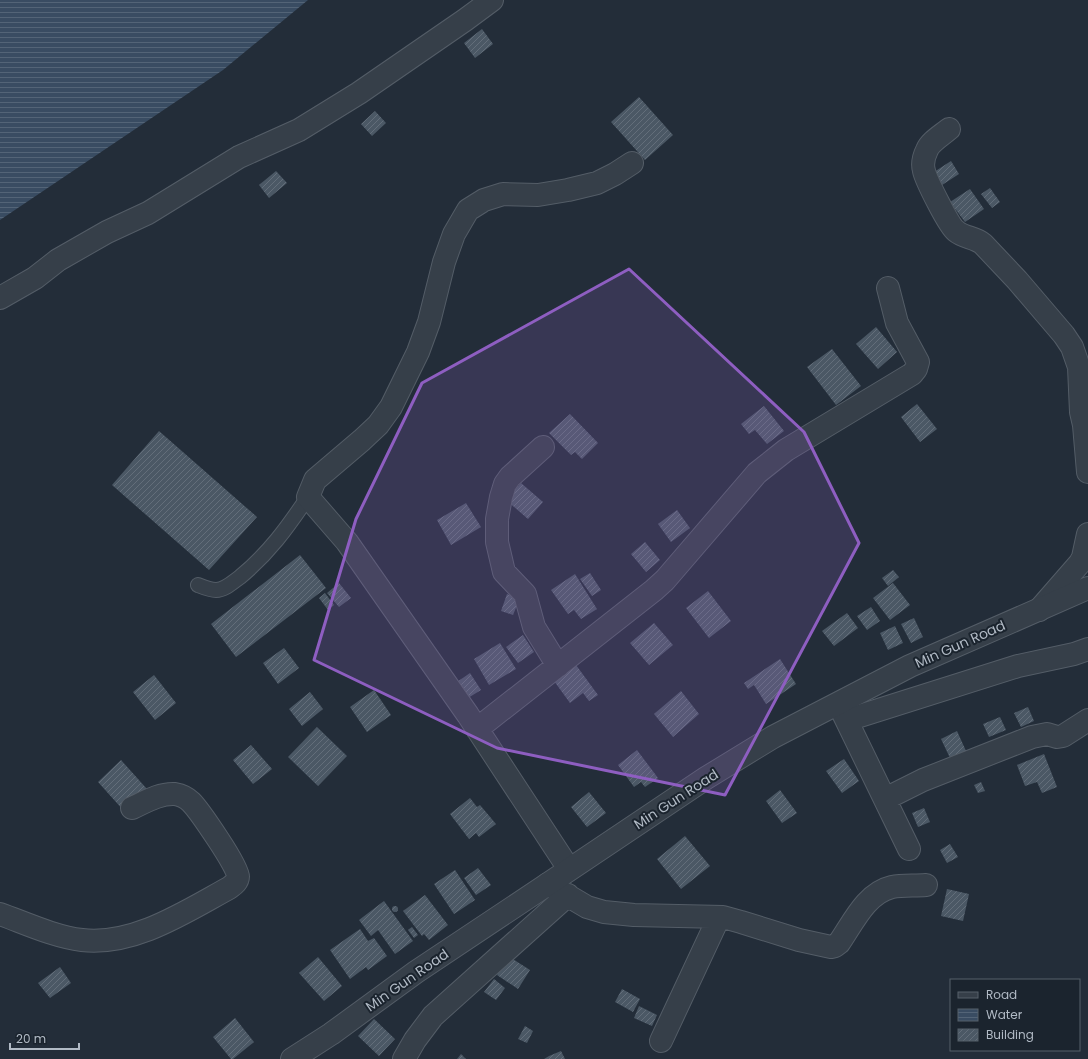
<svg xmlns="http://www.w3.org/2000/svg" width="1088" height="1059" font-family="Poppins,sans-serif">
  <defs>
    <pattern id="water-rules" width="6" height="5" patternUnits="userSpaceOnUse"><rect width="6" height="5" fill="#394c62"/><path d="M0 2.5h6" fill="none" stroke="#536477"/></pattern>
    <pattern id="building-hatch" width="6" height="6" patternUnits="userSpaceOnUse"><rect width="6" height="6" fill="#4b5865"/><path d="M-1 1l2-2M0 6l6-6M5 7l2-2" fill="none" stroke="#636e7a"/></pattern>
  </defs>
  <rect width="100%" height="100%" fill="#232d39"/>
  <path fill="url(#water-rules)" d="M0,0H308L223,70L0,220Z"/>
  <path fill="url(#building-hatch)" d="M482,29L493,44L475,58L464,43Z
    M639,97L673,135L645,160L611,122Z
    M375,111L386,123L372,136L361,124Z
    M951,161L959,174L942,185L934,172Z
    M276,171L287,183L269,198L259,185Z
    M990,188L1000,202L992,208L981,194Z
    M970,189L984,209L965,222L950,202Z
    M876,327L897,352L878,369L856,344Z
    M832,349L861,386L836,405L807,367Z
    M917,404L937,429L920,442L901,417Z
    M764,406L784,431L767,444L755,430L749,434L741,424Z
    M570,414L598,443L582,459L575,452L571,455L549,433Z
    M159,431L257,517L209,570L112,485Z
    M521,483L543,502L528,519L506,500Z
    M466,503L481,527L451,545L437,520Z
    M677,510L690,528L671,542L658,524Z
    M645,542L660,560L646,572L631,554Z
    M300,555L326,588L236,657L211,624Z
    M893,570L899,577L888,586L882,578Z
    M590,573L601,590L592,596L580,579Z
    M575,574L597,609L581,619L574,610L568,614L551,590Z
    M339,583L351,598L339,607L327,593Z
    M893,583L910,605L890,620L873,598Z
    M708,591L731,621L709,638L686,608Z
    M325,593L334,605L328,610L319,598Z
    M507,594L520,598L513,615L501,611Z
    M871,607L880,621L867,630L857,616Z
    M847,613L858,628L834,646L822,631Z
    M914,618L923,637L911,643L901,624Z
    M654,623L673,645L649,665L630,643Z
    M895,626L903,643L888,650L880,633Z
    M523,635L534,652L518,663L506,647Z
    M500,643L516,669L489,685L474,659Z
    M284,648L299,668L278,684L263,663Z
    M780,659L796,684L766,704L754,685L748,689L744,683Z
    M576,665L598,695L589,701L583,693L570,703L554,681Z
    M470,673L481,690L468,698L457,682Z
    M154,675L176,703L155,720L133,692Z
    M374,690L391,715L367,732L350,707Z
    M681,691L699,714L673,737L654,714Z
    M310,692L323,709L302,726L289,709Z
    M1028,707L1034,721L1021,727L1014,713Z
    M1000,717L1006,730L989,737L983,724Z
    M317,727L347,756L318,786L288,757Z
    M957,731L966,751L950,758L941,739Z
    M251,745L272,769L253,784L233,760Z
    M637,750L658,778L645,787L641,782L634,787L618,765Z
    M1044,754L1057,787L1042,793L1037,782L1025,786L1017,765Z
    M844,759L859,781L842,793L826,771Z
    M121,760L147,789L124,811L98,782Z
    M981,782L985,791L978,793L974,785Z
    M780,790L797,813L782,823L766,801Z
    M589,792L606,813L587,827L571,807Z
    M470,798L477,807L480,805L496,824L479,837L476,833L469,839L450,814Z
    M924,808L930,822L918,827L912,813Z
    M685,836L710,866L681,889L657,859Z
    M950,844L958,857L947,863L940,850Z
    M478,868L491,885L476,895L464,878Z
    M455,870L475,900L454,914L434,884Z
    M947,889L969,894L963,921L941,916Z
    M425,895L448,925L429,940L424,934L422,936L403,911Z
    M384,901L413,941L395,954L378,930L371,936L359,920Z
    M392 909a3 3 0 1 1 6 0a3 3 0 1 1-6 0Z
    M412,927L418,935L414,938L408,930Z
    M360,929L368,941L374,938L387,956L368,970L366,967L350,979L330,950Z
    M508,956L530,970L518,989L497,975Z
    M318,957L342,986L324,1001L299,973Z
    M60,967L71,983L50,998L38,983Z
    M494,979L505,988L496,1000L484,992Z
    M622,989L640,999L633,1012L615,1002Z
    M639,1006L657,1015L652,1026L634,1018Z
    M235,1018L254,1042L233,1059H231L213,1037Z
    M374,1019L395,1039L379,1056L358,1036Z
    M525,1026L533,1031L527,1043L518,1039Z
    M561,1051L565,1059H544L549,1056Z
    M461,1054L466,1059H457Z"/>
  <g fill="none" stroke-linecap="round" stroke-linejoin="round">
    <g stroke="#545d67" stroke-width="16">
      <path id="service" d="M198,585C203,587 210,590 216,590C225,590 233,582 240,577C269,553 287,528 308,497"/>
    </g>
    <g stroke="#545d67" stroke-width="24">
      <path id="minor" d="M949,129C942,135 930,142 927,150C924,156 922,164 924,171C926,180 949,226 956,231C964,238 975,237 983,244L1017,280L1064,335L1072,347L1079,367L1081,412L1084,425L1088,472
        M0,298L35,278L58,260L107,232L148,213L239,157L299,130L359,93L465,20L492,0
        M543,447L510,477L505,484L501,497L497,519V542L504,572L525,594L534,627L558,666
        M1039,610L1080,563L1083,557L1088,534
        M840,707L909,849
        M847,720L1018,666L1074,654L1088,649
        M477,729L654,590L665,580L757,473L786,450L912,374L916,369L918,362L897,323L888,288
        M885,799L923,780L1032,737L1047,734L1057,737L1063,736L1088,720
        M569,869L468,715L347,542L308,497L315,480L362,440L378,425L391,407L418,352L429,322L444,262L454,234L468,210L484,200L503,194L538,195L568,190L597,183L615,174L632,163
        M548,884L587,907L604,912L634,915L723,917L741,922L799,940L831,947L835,946L839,943C853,923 866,893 892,887C902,885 915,886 926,885
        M0,914C25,923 55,937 82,940C134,946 185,912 229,888C233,885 238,882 238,876C239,868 199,810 191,802C187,798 181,795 175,794C160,793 145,802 132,808
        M661,1041L719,917
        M404,1059L415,1040L433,1016L568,895"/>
    </g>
    <g stroke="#545d67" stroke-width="24">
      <path id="tertiary" d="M292,1059L331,1034L416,972L548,884L706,778L773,737L910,666L1088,588"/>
    </g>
    <use href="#service" stroke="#363f49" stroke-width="14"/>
    <use href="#minor" stroke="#363f49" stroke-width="22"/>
    <use href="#tertiary" stroke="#363f49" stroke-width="22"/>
  </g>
  <path fill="#8e5ec1" fill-opacity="0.2" stroke="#8e5ec1" stroke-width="3" stroke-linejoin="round" d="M629,269L804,432L859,543L725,795L497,748L314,660L356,519L422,383Z"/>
  <g text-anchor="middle" stroke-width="4" stroke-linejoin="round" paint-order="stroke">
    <g font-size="14" fill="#b1bac5" stroke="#1b242e">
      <text transform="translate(960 644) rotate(-24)" y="5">Min Gun Road</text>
      <text transform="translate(676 799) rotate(-33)" y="5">Min Gun Road</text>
      <text transform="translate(407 980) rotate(-35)" y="5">Min Gun Road</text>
    </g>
  </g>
  <rect x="950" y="979" width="130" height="72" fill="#1b242e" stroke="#57606a"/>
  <rect x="958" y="992" width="20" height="6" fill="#363f49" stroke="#57606a"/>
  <text x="986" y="999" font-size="12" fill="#b1bac5">Road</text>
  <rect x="958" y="1009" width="20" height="12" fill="url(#water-rules)" stroke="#57606a"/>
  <text x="986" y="1019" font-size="12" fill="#b1bac5">Water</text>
  <rect x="958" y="1029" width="20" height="12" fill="url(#building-hatch)" stroke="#57606a"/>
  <text x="986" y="1039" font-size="12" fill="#b1bac5">Building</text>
  <path d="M10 1043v6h69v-6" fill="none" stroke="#b1bac5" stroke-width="2"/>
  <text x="16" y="1043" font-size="12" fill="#b1bac5" stroke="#1b242e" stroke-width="3" paint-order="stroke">20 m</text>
</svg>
